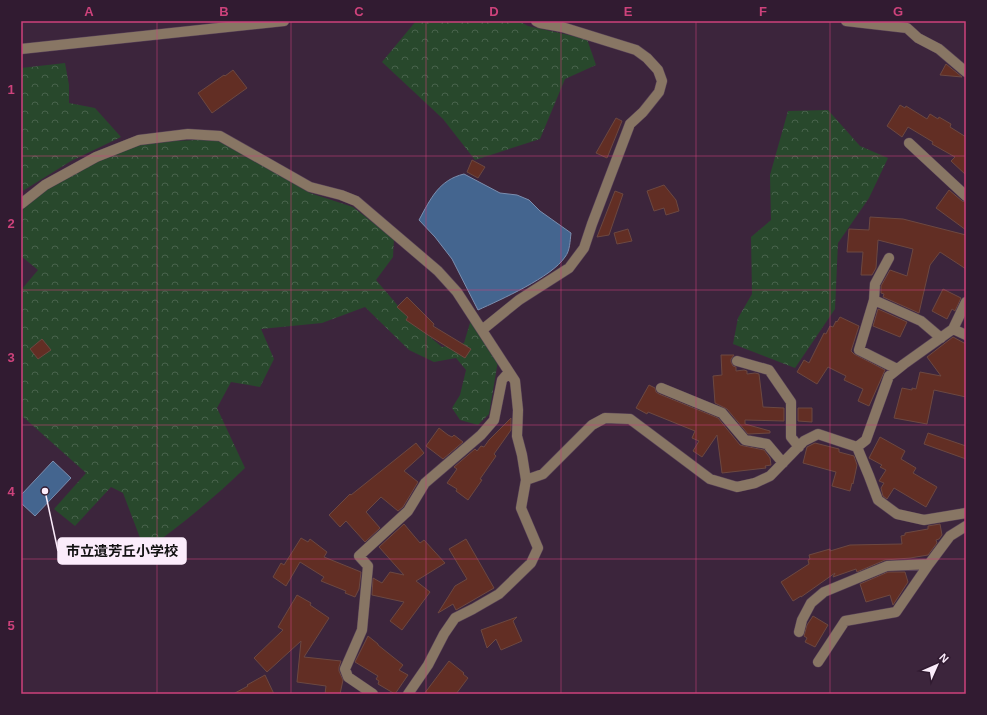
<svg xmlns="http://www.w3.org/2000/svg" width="987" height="715" font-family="Helvetica,'Noto Sans JP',sans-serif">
  <defs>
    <pattern id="forest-crowns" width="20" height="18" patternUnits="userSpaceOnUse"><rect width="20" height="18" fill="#28482c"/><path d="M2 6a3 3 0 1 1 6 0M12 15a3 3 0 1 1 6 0" fill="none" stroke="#48634c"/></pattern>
  </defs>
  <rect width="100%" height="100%" fill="#3c253c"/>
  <path fill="url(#forest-crowns)" d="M416,21H519L528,26L587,39L596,65L565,79L540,139L475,160L443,119L382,62Z
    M65,63L69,85V103L95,108L121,137L71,161L21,192V68Z
    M828,110L860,146L888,158L869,198L838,243L835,309L795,368L733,344L738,318L752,294L751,237L771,220L770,175L788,111Z
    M221,139L310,193L353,207L394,239L393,257L376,280L411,321L442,347L464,343L472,316L498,361L489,414L478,425L460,420L452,408L460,395L466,370L456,358L434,362L409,350L365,307L322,323L261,329L274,359L260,387L231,382L217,408L245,468C214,498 180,526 145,551L123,493L111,487L75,526L54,509L86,473L21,415V290L38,270L21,256V207L49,187L98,158L151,142Z"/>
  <path fill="#44658f" stroke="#7b8eaf" d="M464,174L500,193L517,195L529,200L540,211L571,233C570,241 570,251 565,257C552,277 500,300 478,310L452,259L435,237L419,220C431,198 439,180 464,174Z
    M53,461L71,478L35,516L21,503V495Z"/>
  <path fill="#622e24" stroke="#6c4841" d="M946,64L962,77L940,75Z
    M233,70L247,88L212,113L198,93L224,75L225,76Z
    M900,105L905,108L906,106L927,119L930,114L938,119L939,117L951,124L950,127L966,137V175L951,161L955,157L932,144L933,142L908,127L902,137L887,126Z
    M616,118L622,121L607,158L596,153Z
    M472,160L485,167L478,178L467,172Z
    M664,185L676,200L679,211L666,215L664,208L654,211L647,191Z
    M949,190L962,201L966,202V230L936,208Z
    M615,191L623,194L609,235L597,237Z
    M870,217L903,219L966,235V269L940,252L930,265L919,313L883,297L884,294L881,293V286L890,270L907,276L913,249L878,240L876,268L872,275H861L863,252H847L849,229L869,230Z
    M628,229L632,241L617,244L614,233Z
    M943,289L961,298L955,311L952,309L947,319L932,311Z
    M407,297L434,324L433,326L471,349L465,358L428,335L406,320L408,317L397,307Z
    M878,309L907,322L900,337L873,326Z
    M840,317L859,326L851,351L854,354L885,370L869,406L858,401L863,389L844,380L846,376L828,367L817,384L797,372L804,360L809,363L824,333L826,334L830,326L833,327L836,321L837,322Z
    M953,337L966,344V397L934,390L927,424L894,418L902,388L912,390V388L916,389L920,372L941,376L927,357Z
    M42,339L51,350L38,359L30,349Z
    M721,355H734L731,359V362L733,366L736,367V371L744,370L747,371V374L755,373L759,374L763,407L784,408V421L745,420V424L770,431V433L748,434L727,409L715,403L713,376L722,375Z
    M649,385L655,388L656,392L659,394L718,418L740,445L744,446L764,450L770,458L771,465L765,466L766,468L722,473L717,435L702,457L693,451L699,441L692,438L695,431L648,412L647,414L636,408Z
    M798,408H812V422L798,421Z
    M511,418V430L494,454L496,456L480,479L482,480L468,500L456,491L457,489L447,483L457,469L454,467L475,449L477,451L481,446L484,447L489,440Z
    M439,428L448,435L452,437L454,435L463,442L443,459L426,446Z
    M928,433L966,446V459L924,444Z
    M880,437L905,451L901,459L916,468L913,473L937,487L926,507L894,488L887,499L883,496L881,488L884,483L879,481L886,470L880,467L882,465L869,458Z
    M416,443L424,453L404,471L418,482L403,507L398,511L381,497L366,512L380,528L365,542L346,521L340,527L329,515L350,494L351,495Z
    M815,443L839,449V452L854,456L857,465L853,484L852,483L850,491L832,486L836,472L803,463L807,447Z
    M404,524L420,543L424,540L445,563L416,581L430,592L402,630L390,621L404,602L372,595L373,578L382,583L390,572L404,575L379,547Z
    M940,524L942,535L939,539L936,540L937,543L928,555L910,558L885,560L857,572L856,569L833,577L835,573L801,597V596L793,601L781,582L809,564L808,560L810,559L809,555L830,549V551L850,545L902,544L901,536L905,535V533L928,529V526Z
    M301,538L308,542L310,539L327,552L324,557L361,572L359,589L355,597L345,593L346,591L321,581L324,577L300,562L286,586L273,577L281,563L284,565Z
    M466,539L494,588L456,610L453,604L438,613L455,586L467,579L449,549Z
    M888,572H905L908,582L893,605L890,595L866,602L860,584Z
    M297,595L311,603L310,605L329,618L304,657L341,661L339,667V671L343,680L340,694H325L326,686L297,682L301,641L267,672L254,658L283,630L278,627Z
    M813,616L828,625L815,647L805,642L807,638L804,636L807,625Z
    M517,617L513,621L522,641L501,650L496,639L487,648L481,630Z
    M368,636L378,644V645L403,665L399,670L408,675L395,694L378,684L379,681L376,679L378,676L355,662Z
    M449,661L464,673L463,674L468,678L456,694H424Z
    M265,675L274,694H233L248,686L247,685Z"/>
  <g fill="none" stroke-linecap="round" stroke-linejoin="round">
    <g stroke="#574157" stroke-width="11">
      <path id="minor" d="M846,21L907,28L918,38L939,49L966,72
        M21,49L284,21
        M909,143L966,196
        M21,204L45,185L96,157L139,140L188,134L220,136L310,187L341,195L356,201L438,271L457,292L515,381L518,410L517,436L522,455L526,480L521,508L538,548L531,563L499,594L473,609L455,618L444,634L428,665L408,694
        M889,258L875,284L874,300L859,350L897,369
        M874,300L921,321L941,338
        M953,329L966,335
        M482,330L519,300L569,268L584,248L592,224L630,124L643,112L659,92L662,81L658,70L647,58L636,50L562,27L540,23L536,21
        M737,361L769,370L791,402V437L799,447
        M661,388L722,413L745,440L767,444L783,463
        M857,447L866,440L889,376L904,364L953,329L966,302
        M526,480L543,474L592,425L605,418L630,419L710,479L737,487L755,483L770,476L804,441L818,434L857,447L869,476L878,500L897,514L924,520L966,513
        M799,632L802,620L811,603L824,592L887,566L929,564
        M818,662L845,621L896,612L929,564L950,536L966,526
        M373,694L348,677L345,669L362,630L368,566L359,556L408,511L425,483L481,435L494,420L502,380L509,372"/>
    </g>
    <use href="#minor" stroke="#887664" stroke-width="10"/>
  </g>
  <path fill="none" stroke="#cd427b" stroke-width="1" stroke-opacity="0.55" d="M157,21V694M291,21V694M426,21V694M561,21V694M696,21V694M830,21V694M21,156H966M21,290H966M21,425H966M21,559H966"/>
  <path fill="none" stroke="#fbecfb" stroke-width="1.5" d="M45 491L58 551"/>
  <circle fill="#fbecfb" stroke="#311b31" stroke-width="1.5" cx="45" cy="491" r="4"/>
  <rect fill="#fbecfb" stroke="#fbecfb" stroke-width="1.5" x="58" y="538" width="128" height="26" rx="4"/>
  <g font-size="14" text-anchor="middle" font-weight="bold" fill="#111">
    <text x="122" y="556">市立遺芳丘小学校</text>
  </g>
  <rect width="987" height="715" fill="none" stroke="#311b31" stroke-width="44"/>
  <g transform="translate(937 665) rotate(45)" stroke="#311b31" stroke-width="3" paint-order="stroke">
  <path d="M0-3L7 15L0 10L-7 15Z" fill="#fbecfb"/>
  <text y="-6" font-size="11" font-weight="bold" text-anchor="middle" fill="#fbecfb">N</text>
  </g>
  <rect x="22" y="22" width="943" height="671" fill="none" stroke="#cd427b" stroke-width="1.5"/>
  <g font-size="13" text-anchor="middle" font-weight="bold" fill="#cd427b">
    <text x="89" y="16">A</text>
    <text x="224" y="16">B</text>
    <text x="359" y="16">C</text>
    <text x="494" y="16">D</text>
    <text x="628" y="16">E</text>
    <text x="763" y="16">F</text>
    <text x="898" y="16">G</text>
    <text x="11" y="94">1</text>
    <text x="11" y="228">2</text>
    <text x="11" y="362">3</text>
    <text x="11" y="496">4</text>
    <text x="11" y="630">5</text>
  </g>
</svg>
